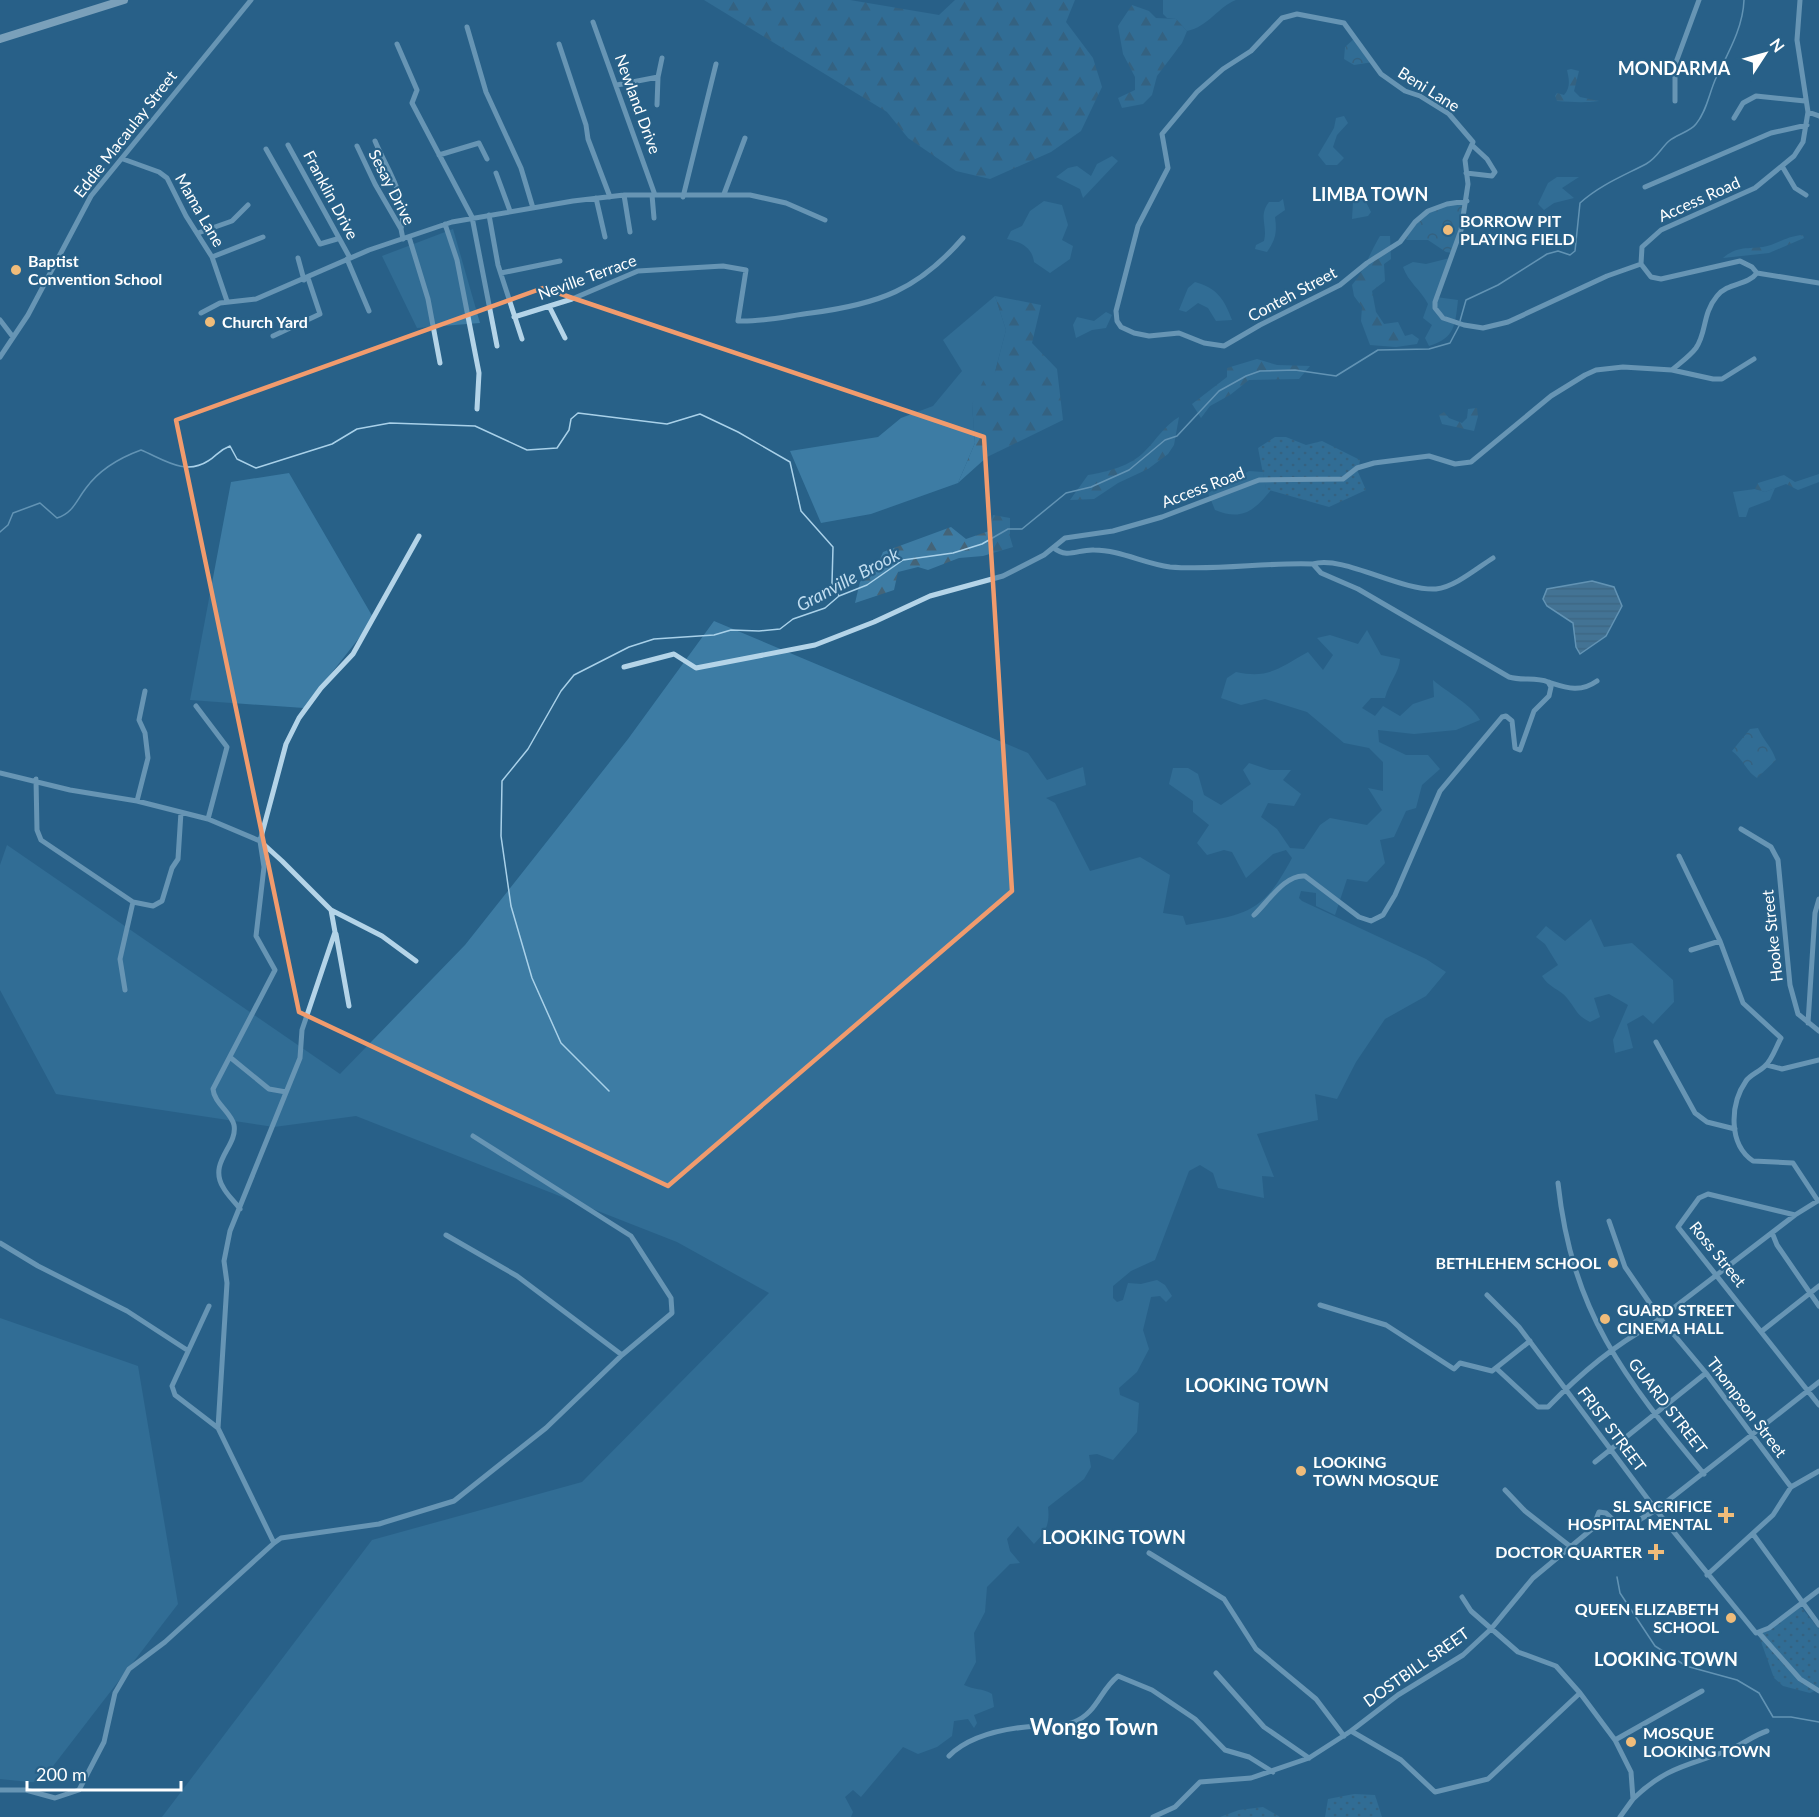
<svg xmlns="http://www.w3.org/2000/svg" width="1819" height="1817" font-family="Lato,sans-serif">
  <defs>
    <pattern id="forest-firs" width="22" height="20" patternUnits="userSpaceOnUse" patternTransform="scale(1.5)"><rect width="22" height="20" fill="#3d7ca4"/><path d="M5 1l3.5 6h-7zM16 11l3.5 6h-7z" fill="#446478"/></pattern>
    <pattern id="park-crowns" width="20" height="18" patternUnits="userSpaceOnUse" patternTransform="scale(1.5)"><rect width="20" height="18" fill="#3d7ca4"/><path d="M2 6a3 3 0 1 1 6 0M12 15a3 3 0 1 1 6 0" fill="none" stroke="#446478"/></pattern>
    <pattern id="garden-dots" width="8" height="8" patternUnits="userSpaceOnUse" patternTransform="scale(1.5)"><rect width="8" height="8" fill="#3d7ca4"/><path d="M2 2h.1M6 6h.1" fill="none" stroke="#446478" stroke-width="1.8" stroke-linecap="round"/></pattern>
    <pattern id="water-rules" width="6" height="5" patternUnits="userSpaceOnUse" patternTransform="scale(1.5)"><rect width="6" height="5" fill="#6489a3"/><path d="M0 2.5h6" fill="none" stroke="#5a7180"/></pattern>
  </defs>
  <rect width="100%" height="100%" fill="#286188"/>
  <path fill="#3d7ca4" d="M1163,0H1236C1219,6 1208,27 1187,31L1176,19L1167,18L1163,14Z
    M1344,116L1348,123L1337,135L1333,147L1344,158L1337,165H1326L1318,155L1334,128L1336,118Z
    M1112,156L1118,161L1083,198L1080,189L1056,177L1068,168L1077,166L1091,176L1097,164Z
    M1557,177H1579L1562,188L1574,198L1554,203L1544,210L1538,204L1548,183Z
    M1343,185L1356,192L1366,189V202L1371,212L1368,216L1352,219L1353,202L1338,192Z
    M1283,199L1285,210L1275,217C1277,232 1276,239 1267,252L1255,249L1256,245L1264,241C1268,226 1258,216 1269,202H1279Z
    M1044,201L1062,205L1068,225L1062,240L1073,246L1070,259L1050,273L1034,262C1032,247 1021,242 1007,239L1011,231L1022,226L1030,211Z
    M453,229L480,323L417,328L382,256Z
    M1450,258L1436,297L1458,300C1455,326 1455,338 1429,346L1425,338L1432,325L1423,318L1428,304C1421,290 1408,282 1403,267L1413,262L1426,264Z
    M1195,282C1217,288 1224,299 1232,320L1216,321L1208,308L1198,303L1186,312L1179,310L1188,288Z
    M995,296L1006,330L995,372L972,404L975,443L958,483L871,514L821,523L790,451L878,437L901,418L933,406L962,371L943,340Z
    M1106,312L1112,315L1106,328L1092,330L1076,338L1073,325L1077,317L1094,321Z
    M1249,471L1263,472L1266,488L1271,490C1254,511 1242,521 1215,510L1208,493Z
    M289,473L374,619L304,708L190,700L231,482Z
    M1775,488L1770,500L1749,508L1746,517H1739L1733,492L1755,489L1765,492Z
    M714,621L1028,753L1047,780L1083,767L1086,785L1046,798L1055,803L1090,871L1140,857L1170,875L1163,913L1183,916L1186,925C1246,914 1262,915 1292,858L1286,850L1273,854L1246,878L1232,852L1224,850L1207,855L1197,843L1209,825L1193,812V801L1169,784L1173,768H1188L1198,774L1204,795L1221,805L1251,784L1243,770L1249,763L1270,770H1291L1283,780L1301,794L1294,806L1268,803L1261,817L1277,829L1290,848L1304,849L1320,825L1330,818L1367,825L1382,810L1368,788L1383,791V762L1369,748L1344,743L1307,712L1265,699L1241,705L1221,698L1227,678L1236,672C1269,679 1279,668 1308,652L1323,670L1333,655L1317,638L1330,635L1358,644L1367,630L1381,655L1400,659C1399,673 1389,682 1385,698H1371L1362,708L1375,716L1383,706L1400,716L1413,704L1434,697L1433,680C1448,693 1471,704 1480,720L1456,730L1414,734L1378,730L1379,742L1406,755H1428L1440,769L1422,785L1416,808L1406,811L1394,837L1380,840L1385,863L1367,882L1347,879L1335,915L1316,906V893L1301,891L1299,898L1302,901L1426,959L1446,972L1426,996L1385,1019L1356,1062L1337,1099L1315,1094L1318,1120L1257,1134L1274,1177L1262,1176L1264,1198L1218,1188L1213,1173L1200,1165L1189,1171L1155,1260L1131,1271L1113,1286V1298L1117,1302L1123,1300L1128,1283L1141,1284L1157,1280L1165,1285L1172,1296L1166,1302L1160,1296L1151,1297L1143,1330L1149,1349L1137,1372L1119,1388L1120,1395L1139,1403L1137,1432L1113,1460L1097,1454L1089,1455L1091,1467L1084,1479L1048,1507C1050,1524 1046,1532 1034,1544L1018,1526L1007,1539L1010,1551L1020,1563L1010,1564L987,1587L985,1612L974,1633L976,1662L964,1685C974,1690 982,1688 992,1694L994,1707L974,1715L977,1723L974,1728L968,1719L954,1721L952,1736L937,1747L918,1754L903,1747L861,1797L853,1790L845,1797L853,1812L851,1817H162L372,1540L582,1482L769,1293L677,1242L356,1116L274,1127L56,1094L0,990V865L7,845L340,1074L465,945L628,739Z
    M1591,919L1604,947L1632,943L1673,980L1674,1002L1653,1024L1643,1015L1627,1024L1633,1048L1615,1053L1613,1040L1628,1005L1609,994L1594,998L1600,1017L1590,1022C1577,1016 1576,1009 1567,998C1560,989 1549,988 1542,976L1558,965L1545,944L1536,937L1546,926L1565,941Z
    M0,1318L138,1366L178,1604L40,1783L0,1779Z"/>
  <path fill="url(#forest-firs)" d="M704,0H850L939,15L955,0H1075L1066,22L1093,58L1102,87L1081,131L1051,152L990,179L956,171L908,138L887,112Z
    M1132,5L1149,11L1156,18L1176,19L1187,31L1182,43L1157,76L1152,95L1143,104L1122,108L1118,98L1135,90V77L1123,54L1118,26Z
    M1571,69L1579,71L1574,91L1580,97L1599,101C1584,103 1572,102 1557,101L1555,96L1557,93L1564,95C1571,87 1569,79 1567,70Z
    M1803,235L1804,238L1769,253L1723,258C1737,246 1747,249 1763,247C1776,245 1786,236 1803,235Z
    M1380,236H1390L1391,259L1384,264L1385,281L1372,291L1376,312L1384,324L1398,322L1405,336L1412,334L1419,339L1417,344L1396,347L1370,345L1361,321L1362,307L1354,296L1352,285C1365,270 1370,252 1380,236Z
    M995,296L1041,305L1032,343L1057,369L1063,420L987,457L958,483L975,443L972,404L986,375L995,372L1006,330Z
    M1257,359L1277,365L1310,366L1299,379L1249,380L1230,395L1210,406L1201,418L1192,404L1227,377V368Z
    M1477,408L1478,416L1474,431L1442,424L1439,415L1444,412L1449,418L1462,423L1467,418L1468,409Z
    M1179,417L1174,445L1168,454L1148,469L1118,483L1094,499L1070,500L1088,475C1107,472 1131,466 1145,451C1157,439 1164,426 1179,417Z
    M1819,474V482L1798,490L1786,484L1765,492L1755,489L1758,483L1784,475L1795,482Z
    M993,515L1010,518V537L1013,547L983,556L959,558L928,570L918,567L898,572L894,590L855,603L860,582L878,564L883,552L951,527L966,539L989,531Z"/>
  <path fill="url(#park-crowns)" d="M1355,38L1373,62L1354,65L1344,59L1345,47Z
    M1467,201L1452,253L1446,252L1428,240H1407L1404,237L1428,211Z
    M1758,728C1763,740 1772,747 1776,760L1757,778C1746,771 1743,759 1732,751L1750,729Z"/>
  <path fill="url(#garden-dots)" d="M1275,437H1286L1306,445L1322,441L1360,460L1358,472L1366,490L1329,507L1266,489L1258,448Z
    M1800,1606L1819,1629V1689L1810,1693L1783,1686L1774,1678L1759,1636Z
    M1354,1794L1375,1795L1382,1817H1325L1328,1799Z
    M1263,1807L1280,1817H1220L1239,1810Z"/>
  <path fill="url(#water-rules)" stroke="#a9d1e9" stroke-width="1.5" d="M1592,581L1614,587L1622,606L1606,636L1580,654L1576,647L1573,623L1547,606L1543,599L1547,589Z"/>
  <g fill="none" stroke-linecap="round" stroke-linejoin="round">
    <path stroke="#a9d1e9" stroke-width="1.5" d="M1460,321L1466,300L1498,285L1547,254L1558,251L1570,255L1575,251L1580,203C1600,185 1623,176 1646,164C1657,158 1661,148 1669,141C1677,134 1690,132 1696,124C1707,111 1709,93 1716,78C1728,53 1743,28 1744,0
      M0,532L8,525L13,513L40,503L57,518C73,513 76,501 86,488C100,469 119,458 141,450C163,459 185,476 208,461C217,456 217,451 230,446L237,459L256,468L332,444L357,429L390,423L475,426L527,450L557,448L569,430L571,419L578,413L667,424L700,414L738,432L790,462L801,511L833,547L832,583L839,596
      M609,1091L561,1043L532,978L511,906L501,836L502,781L528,749L561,691L574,675L629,647L654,639L714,635L731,630L759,631L780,629L793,619L825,608L839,596L867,585L903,560L953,553L982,544L1008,529H1022L1066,493L1091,487L1129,470L1165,440L1177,436L1219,391L1246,376L1260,371L1295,370L1336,376L1378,350L1429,349L1450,343L1459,326
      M1617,1577L1620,1593L1655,1646L1686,1666L1737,1680L1759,1693L1773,1717H1791L1819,1722"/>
    <path stroke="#b4d4e8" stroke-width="5" d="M593,22L655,195
      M467,27L486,92L521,168L533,208
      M397,44L417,90L412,103L472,217L497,346
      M559,44L586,125L588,139L610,197
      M617,85L658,77L662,58
      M1675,101V65L1699,0
      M657,105L658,77
      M1808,112L1819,116
      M1734,118L1743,103L1756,96L1805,101
      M375,141C386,168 409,198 401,229
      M288,145L350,258
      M357,146L375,184L401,229L403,239
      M266,149L320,244L337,239
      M439,155L479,143L487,159
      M123,159L159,172L167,178L186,216L212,257L227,301
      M1782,166L1795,188L1806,195
      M496,173L510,211
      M1466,173L1492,176L1495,172L1487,159L1473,146
      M1645,187L1771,133L1807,125
      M724,194L745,138
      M624,195L630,232
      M652,195L654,218
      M683,197L716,64
      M596,198L605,237
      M1467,201L1447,204L1428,211L1415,222L1400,242L1367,263L1340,285L1260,325L1224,346L1204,343L1179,333L1149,336L1134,333L1121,327L1117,321L1116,311L1138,226L1168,168L1162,134L1197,92L1223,69L1251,51L1282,18L1297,14L1344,23L1381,74L1405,91L1420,96L1449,114L1473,142L1465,160L1468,184L1461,230L1435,302V308L1443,318L1464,325L1483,328L1508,322L1607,276L1641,264
      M489,215L498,265L522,339
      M445,224L457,260L479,373L477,409
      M198,233L232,221L248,205
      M409,237L428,299L440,363
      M212,257L263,237
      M298,258L304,280
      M347,259L369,311
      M501,273L560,261
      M1757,273L1752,267L1740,261L1661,279L1651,277L1641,264L1642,247L1661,230L1755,188L1794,156L1803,142L1808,112L1797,40L1800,0
      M1757,273L1819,283
      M549,306L565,338
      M201,313L220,303L256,299L369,250L452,222L573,201L624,195H750L786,203L825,220
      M514,317L572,299L638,271L723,266L746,270L738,321C764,322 787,316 811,313C879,304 918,290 963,238
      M0,320L13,337
      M273,336L320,314L308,278
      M0,357L28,315L91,196L251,0
      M1672,370L1713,379H1722L1754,359
      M1054,548C1067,559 1079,549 1094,550C1120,550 1145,564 1170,567C1218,571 1266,562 1313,564L1321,573L1358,589L1509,677C1522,681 1536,677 1548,682L1551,687L1549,696L1534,711L1520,750L1515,748L1512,721L1506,716L1502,717L1440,791L1395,895L1383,915L1371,921L1359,917L1305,876C1285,874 1268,902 1254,915
      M1313,564C1343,555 1400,591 1436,589C1455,587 1477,568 1493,558
      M624,667L674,654L696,668L815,645L874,622L930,596L1003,576L1044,555L1065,538L1113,531L1162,517L1259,480L1343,479L1357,468L1374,463L1429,456L1455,464L1471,462L1551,396L1585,375L1596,370L1623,367L1672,370C1680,363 1690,356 1696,348C1707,332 1702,314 1717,296C1728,282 1747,286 1757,273
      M1548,682C1567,688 1580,693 1597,681
      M196,706L227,747L208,819
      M0,773L70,790L137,801L208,819L260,841L282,861L331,910L335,932L302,1030L300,1058L230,1231L224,1261L227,1283L218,1428L274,1543
      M36,779L37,830L41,840L133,902L153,906L162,901L172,868L178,859L181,812
      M137,801L148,758L145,733L139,720L145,691
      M1741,829L1771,847L1778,860L1790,985L1798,1014L1819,1031
      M1679,856L1720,941L1743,1003L1781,1038C1776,1047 1772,1060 1765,1066C1759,1072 1750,1075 1746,1081C1730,1104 1728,1144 1753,1161L1793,1163L1818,1201
      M331,910L382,936L416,961
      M336,934L349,1006
      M1691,950L1720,941
      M125,990L120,959L133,902
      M1808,1023L1815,913L1819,899
      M1656,1042L1695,1113L1707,1122L1735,1129
      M231,1058L269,1089L286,1092
      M1767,1065L1782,1069L1819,1060
      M1558,1183C1572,1312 1624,1378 1704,1474
      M240,1209C235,1202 227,1195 223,1187C208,1162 238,1146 234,1125C231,1112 214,1103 213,1089L275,970L256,936L264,867L260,841L286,744L299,718L321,688L353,654L419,536
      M1795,1215L1708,1194L1699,1198L1678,1227L1819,1405
      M1609,1221L1625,1267L1660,1318L1706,1373L1791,1487
      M446,1235L517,1276L622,1355
      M1773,1235L1777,1245L1819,1306
      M0,1243L38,1266L127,1311L187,1350
      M1487,1295L1519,1327L1656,1510L1756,1633L1769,1628L1819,1590
      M1320,1305L1386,1325L1454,1369L1460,1363L1492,1371L1530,1341
      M209,1306L172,1386L175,1395L218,1428
      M1762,1331L1819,1286
      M1497,1369L1538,1407H1548C1577,1377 1613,1346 1650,1326L1795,1215L1819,1200
      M1595,1462L1706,1373
      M1505,1490L1525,1511L1571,1547
      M1753,1534L1819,1625
      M1149,1553L1224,1599L1256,1649L1316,1699L1344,1736
      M1707,1575L1773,1515L1791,1487L1819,1471
      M1462,1597L1471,1611L1518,1652L1556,1666L1580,1693L1615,1740L1631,1772L1633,1799L1620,1817
      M1759,1633L1800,1679L1819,1691
      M1216,1673L1264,1727L1309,1758
      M1351,1731L1401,1760L1435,1792L1488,1779L1580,1693
      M1615,1740L1702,1691
      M949,1756C970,1735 1008,1728 1036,1726C1048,1725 1063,1727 1074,1722C1097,1713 1100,1690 1118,1676L1152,1690L1195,1719L1225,1750L1249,1757L1273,1772
      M0,1790H26L55,1798L79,1790L104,1742L115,1693L129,1669L165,1642L274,1543L281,1538L379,1524L454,1501L546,1428L622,1355L672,1313L671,1298L631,1236L473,1136
      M1633,1799C1667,1766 1688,1766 1729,1750C1742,1745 1754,1735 1767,1731
      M1153,1817L1175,1807L1200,1782L1251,1778L1309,1758L1351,1731L1398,1695L1463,1655L1491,1629L1533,1578L1592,1529L1599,1512L1606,1513L1621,1527L1629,1526L1656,1510L1819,1382"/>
    <path stroke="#deedf7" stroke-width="8" d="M0,39L124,0"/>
  </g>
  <path d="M0 0H1819V1817H0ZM543,288L984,437L1012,891L668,1186L299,1012L176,420Z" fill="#286188" fill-opacity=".55" fill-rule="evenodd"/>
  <path fill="none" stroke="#f19b6d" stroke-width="4.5" stroke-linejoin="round" d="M543,288L984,437L1012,891L668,1186L299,1012L176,420Z"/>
  <g fill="#f0bc7a" stroke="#286188" stroke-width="2">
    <circle cx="1448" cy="230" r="6"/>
    <circle cx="16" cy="270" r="6"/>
    <circle cx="210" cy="322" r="6"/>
    <circle cx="1613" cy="1263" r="6"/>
    <circle cx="1605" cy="1319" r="6"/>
    <circle cx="1301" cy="1471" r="6"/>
    <path d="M1723 1506h6v6h6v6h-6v6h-6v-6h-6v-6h6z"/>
    <path d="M1653 1543h6v6h6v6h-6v6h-6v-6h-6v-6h6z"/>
    <circle cx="1731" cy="1618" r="6"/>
    <circle cx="1631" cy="1742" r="6"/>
  </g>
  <g text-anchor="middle" stroke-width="4.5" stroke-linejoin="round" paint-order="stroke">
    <g font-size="16" fill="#fff" stroke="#286188">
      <text transform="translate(1429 89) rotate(32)" y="6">Beni Lane</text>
      <text transform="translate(638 104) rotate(70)" y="6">Newland Drive</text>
      <text transform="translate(125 134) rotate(-52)" y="6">Eddie Macaulay Street</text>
      <text transform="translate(392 187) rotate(63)" y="6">Sesay Drive</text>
      <text transform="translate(331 195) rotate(62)" y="6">Franklin Drive</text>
      <text transform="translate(1699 199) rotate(-24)" y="6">Access Road</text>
      <text transform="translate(200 210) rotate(60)" y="6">Mama Lane</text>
      <text transform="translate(587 277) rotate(-20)" y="6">Neville Terrace</text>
      <text transform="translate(1292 294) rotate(-28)" y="6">Conteh Street</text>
      <text transform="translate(1203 487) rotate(-21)" y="6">Access Road</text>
      <text transform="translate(1772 936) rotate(-96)" y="6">Hooke Street</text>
      <text transform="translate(1718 1254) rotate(51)" y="6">Ross Street</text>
      <text transform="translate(1668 1406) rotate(52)" y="6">GUARD STREET</text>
      <text transform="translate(1747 1407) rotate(53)" y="6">Thompson Street</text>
      <text transform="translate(1612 1429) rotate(53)" y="6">FRIST STREET</text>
      <text transform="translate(1416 1667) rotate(-35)" y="6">DOSTBILL SREET</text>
    </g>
    <g font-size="16" font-weight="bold" fill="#fff" stroke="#286188" text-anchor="start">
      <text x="1460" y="227">BORROW PIT<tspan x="1460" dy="18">PLAYING FIELD</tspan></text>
      <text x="28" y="267">Baptist<tspan x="28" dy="18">Convention School</tspan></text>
      <text x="222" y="328">Church Yard</text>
      <text x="1601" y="1269" text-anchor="end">BETHLEHEM SCHOOL</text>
      <text x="1617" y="1316">GUARD STREET<tspan x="1617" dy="18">CINEMA HALL</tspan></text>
      <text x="1313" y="1468">LOOKING<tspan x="1313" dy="18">TOWN MOSQUE</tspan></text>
      <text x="1712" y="1512" text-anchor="end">SL SACRIFICE<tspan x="1712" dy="18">HOSPITAL MENTAL</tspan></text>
      <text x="1642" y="1558" text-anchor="end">DOCTOR QUARTER</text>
      <text x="1719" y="1615" text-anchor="end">QUEEN ELIZABETH<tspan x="1719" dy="18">SCHOOL</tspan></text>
      <text x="1643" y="1739">MOSQUE<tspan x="1643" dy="18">LOOKING TOWN</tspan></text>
    </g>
    <g font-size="18" font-weight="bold" fill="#fff" stroke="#286188">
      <text x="1674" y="75">MONDARMA</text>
      <text x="1370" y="201">LIMBA TOWN</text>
      <text x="1257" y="1392">LOOKING TOWN</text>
      <text x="1114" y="1544">LOOKING TOWN</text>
      <text x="1666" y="1666">LOOKING TOWN</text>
    </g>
    <g font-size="18" font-style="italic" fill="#c0ddf0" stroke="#286188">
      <text transform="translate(848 580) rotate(-28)" y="6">Granville Brook</text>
    </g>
    <g font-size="22" font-weight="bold" fill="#fff" stroke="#286188">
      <text x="1094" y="1735">Wongo Town</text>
    </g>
  </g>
  <g transform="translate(1765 54) rotate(54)" stroke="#286188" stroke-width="4.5" paint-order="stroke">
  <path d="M0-4.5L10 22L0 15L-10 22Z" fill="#ffffff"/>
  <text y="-9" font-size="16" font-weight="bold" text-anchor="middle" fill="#ffffff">N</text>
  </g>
  <path d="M27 1781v9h154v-9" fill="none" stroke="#ffffff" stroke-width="3"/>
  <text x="36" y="1781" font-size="18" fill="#ffffff" stroke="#286188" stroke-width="4.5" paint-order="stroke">200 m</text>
</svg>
